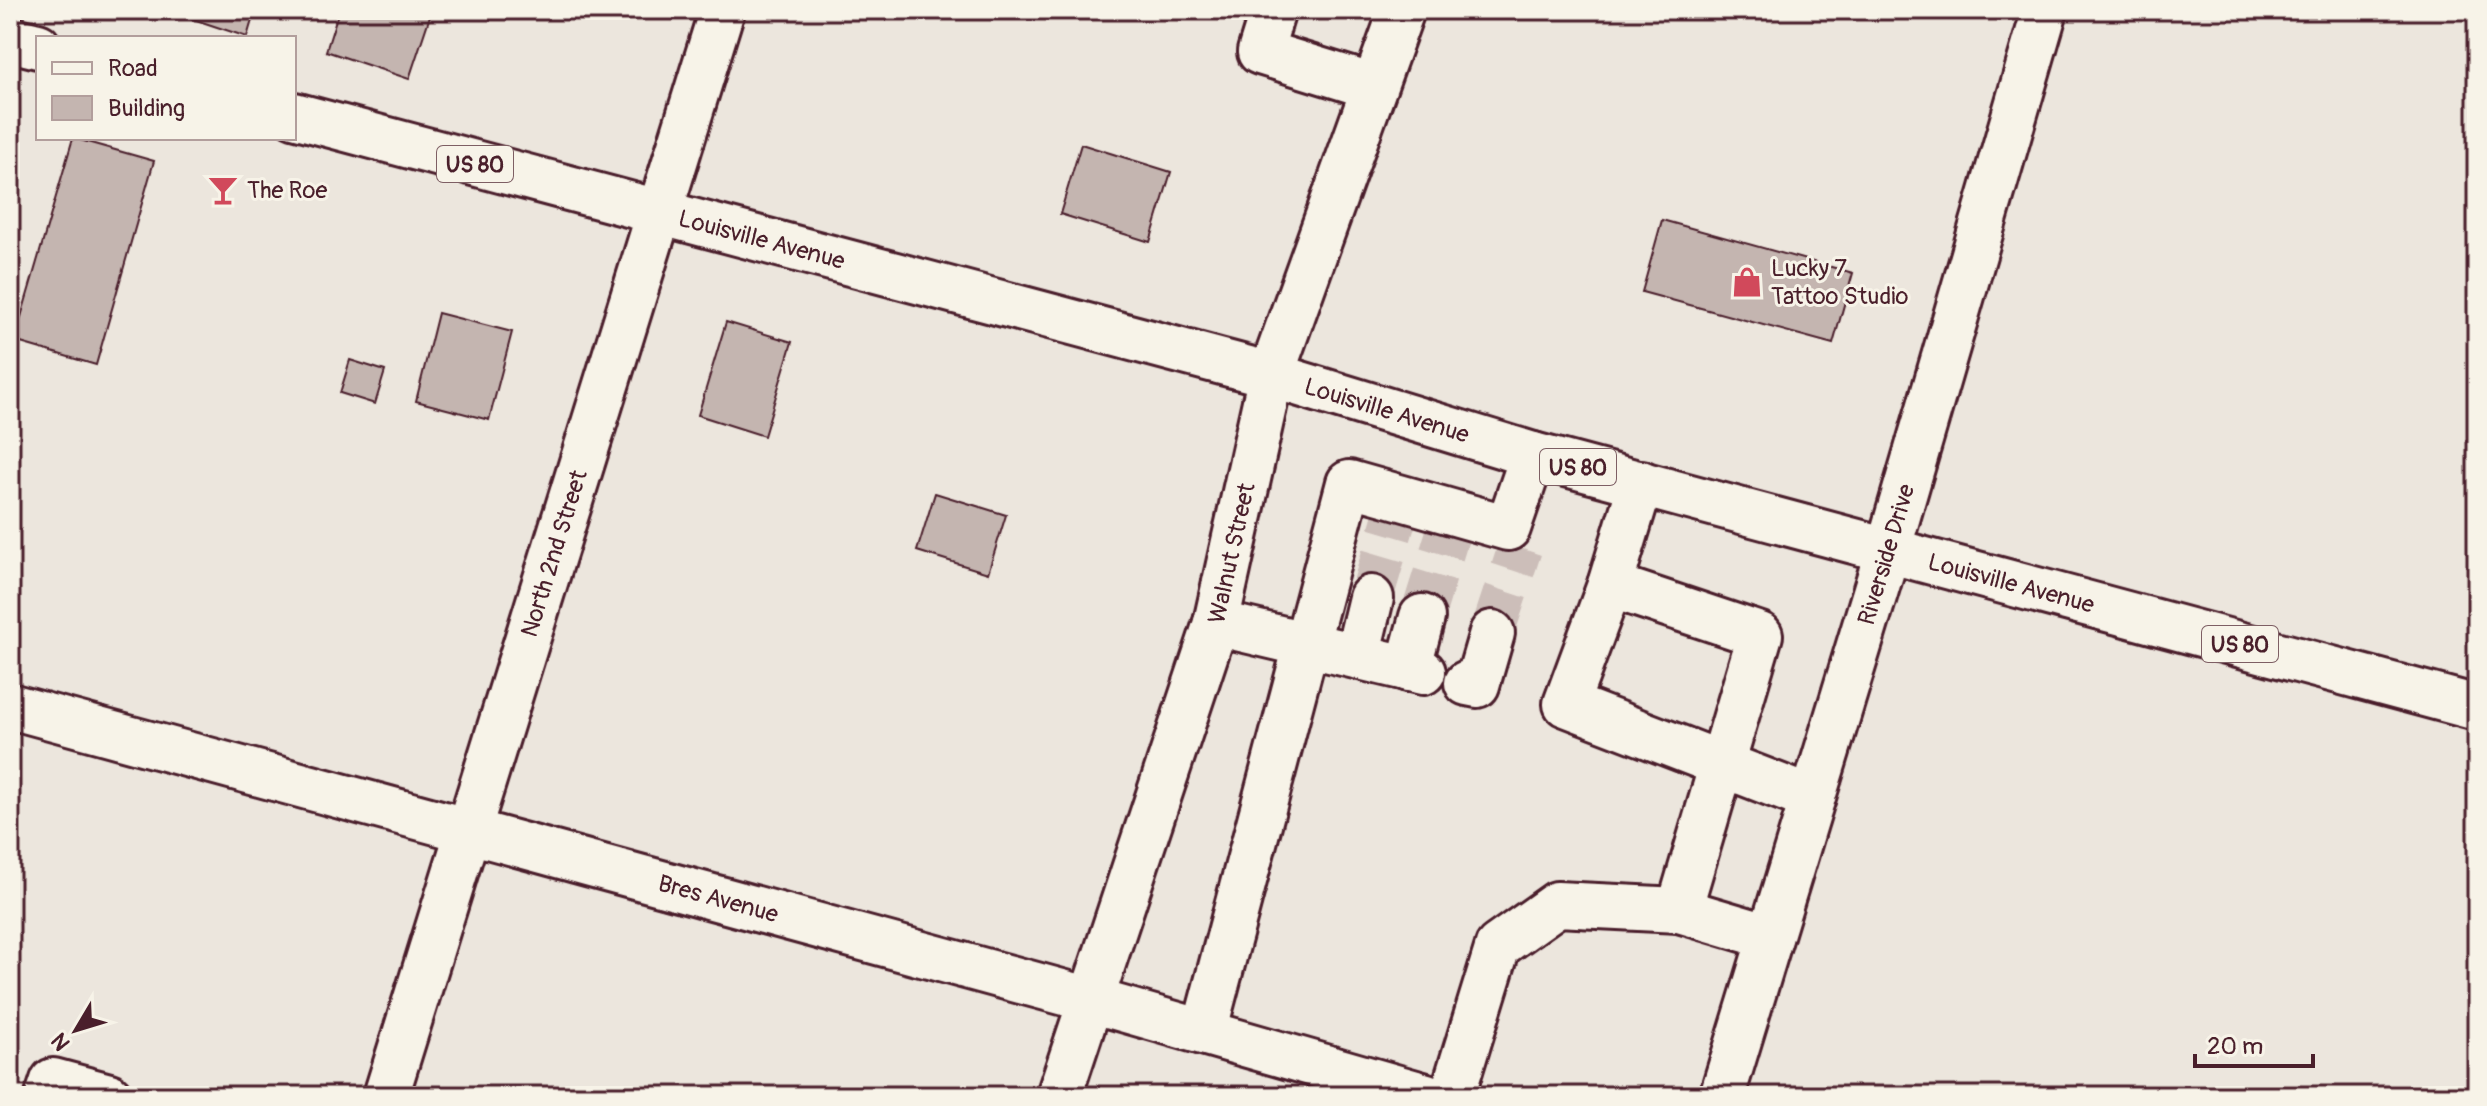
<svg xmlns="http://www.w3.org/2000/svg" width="2487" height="1106" font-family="Pangolin,sans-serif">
  <rect width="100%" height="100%" fill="#ece6dd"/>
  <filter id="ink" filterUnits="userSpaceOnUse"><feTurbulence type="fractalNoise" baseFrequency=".0125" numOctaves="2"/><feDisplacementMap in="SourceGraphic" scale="16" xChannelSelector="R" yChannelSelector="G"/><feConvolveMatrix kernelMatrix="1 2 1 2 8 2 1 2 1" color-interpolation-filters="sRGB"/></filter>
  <g filter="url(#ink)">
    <path fill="#c4b5b0" stroke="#4a1f2b" stroke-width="2" d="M166,10H255L247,37Z
      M339,10H432L409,79L326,51Z
      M73,138L154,161L96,365L14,341Z
      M1081,144L1171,172L1150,242L1060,214Z
      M1662,220L1853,273L1833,344L1642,292Z
      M438,313L512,332L489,420L416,401Z
      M726,322L792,342L764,436L698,415Z
      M350,360L385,371L375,404L340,393Z
      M935,493L1006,515L988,573L917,551Z"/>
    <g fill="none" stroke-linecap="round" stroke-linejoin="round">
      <path stroke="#ccbeb9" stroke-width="44" stroke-dasharray="44 22" stroke-linecap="butt" d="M1371,598L1396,513
        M1422,617L1449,530
        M1492,633L1520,548"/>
      <g stroke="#4a1f2b" stroke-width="50">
        <g id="minor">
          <path d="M1273,10L1260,52L1374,87"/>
          <path d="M1610,585L1641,483"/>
          <path d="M1216,623L1423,672"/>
          <path d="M1357,656L1371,598"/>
          <path d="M1408,669L1422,617"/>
          <path d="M1467,683L1477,685L1492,633"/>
          <path id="s1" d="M10,706L1091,1000L1426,1096"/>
          <path d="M1679,910L1770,937"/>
          <path d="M1204,1032L1349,483L1508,528L1533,455"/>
          <path d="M48,1096L53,1081L109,1096"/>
          <path id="s2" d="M386,1096L722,10"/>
          <path id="s3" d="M1059,1096L1216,623L1271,375L1402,10"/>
          <path d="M1452,1096L1498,946L1557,904L1679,910L1760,635L1610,585L1566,704L1812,799"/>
          <path id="s4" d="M1722,1096L1888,550L2045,10"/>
        </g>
      </g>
      <g stroke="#4a1f2b" stroke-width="50">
        <g id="major">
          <path d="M10,39L38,46"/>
          <path id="s5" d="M294,115L1271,375L1533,455L2477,708"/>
        </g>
      </g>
      <use href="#minor" stroke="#f7f3e8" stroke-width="44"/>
      <use href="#major" stroke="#f7f3e8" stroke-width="44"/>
    </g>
  </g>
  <defs>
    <g id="bar-bare" transform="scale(2.4)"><path d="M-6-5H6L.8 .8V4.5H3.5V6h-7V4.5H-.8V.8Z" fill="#d1495b" stroke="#f7f3e8" stroke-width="2.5" paint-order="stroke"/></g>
    <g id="shop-bare" transform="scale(2.4)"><path d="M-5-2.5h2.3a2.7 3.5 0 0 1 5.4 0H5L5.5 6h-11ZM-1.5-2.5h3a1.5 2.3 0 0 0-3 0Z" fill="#d1495b" stroke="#f7f3e8" stroke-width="2.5" paint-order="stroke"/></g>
  </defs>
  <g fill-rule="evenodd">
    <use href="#bar-bare" x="223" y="190"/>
    <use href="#shop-bare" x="1747" y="282"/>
  </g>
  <g text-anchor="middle" stroke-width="6" stroke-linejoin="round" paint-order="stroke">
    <g fill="#f7f3e8" stroke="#7e5f64" stroke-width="2">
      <rect x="437" y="146" width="76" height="36" rx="6"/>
      <rect x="1540" y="449" width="76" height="36" rx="6"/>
      <rect x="2202" y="626" width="76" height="36" rx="6"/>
    </g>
    <g font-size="22" font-weight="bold" fill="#4a1f2b">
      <text x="475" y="172">US 80</text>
      <text x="1578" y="475">US 80</text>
      <text x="2240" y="652">US 80</text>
    </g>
    <g font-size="24" fill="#4a1f2b" stroke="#f7f3e8" text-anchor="start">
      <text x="247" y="198">The Roe</text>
      <text x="1771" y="276">Lucky 7<tspan x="1771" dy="28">Tattoo Studio</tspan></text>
    </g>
    <g font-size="24" fill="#4a1f2b" stroke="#f7f3e8">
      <text dy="8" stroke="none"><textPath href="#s5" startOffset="484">Louisville Avenue</textPath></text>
      <text dy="8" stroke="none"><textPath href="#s5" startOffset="1132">Louisville Avenue</textPath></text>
      <text dy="8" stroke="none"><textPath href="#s2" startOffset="568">North 2nd Street</textPath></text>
      <text dy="8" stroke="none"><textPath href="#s3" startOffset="570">Walnut Street</textPath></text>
      <text dy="8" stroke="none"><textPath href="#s4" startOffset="566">Riverside Drive</textPath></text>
      <text dy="8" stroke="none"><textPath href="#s5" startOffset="1780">Louisville Avenue</textPath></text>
      <text dy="8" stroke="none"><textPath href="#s1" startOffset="734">Bres Avenue</textPath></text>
    </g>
  </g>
  <rect width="2487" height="1106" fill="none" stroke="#f7f3e8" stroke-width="40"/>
  <rect x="20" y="20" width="2447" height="1066" fill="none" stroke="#4a1f2b" stroke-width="3" filter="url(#ink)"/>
  <rect x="36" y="36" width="260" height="104" fill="#f7f3e8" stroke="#b29e9c" stroke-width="2"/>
  <rect x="52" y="62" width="40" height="12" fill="#f7f3e8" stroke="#b29e9c" stroke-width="2"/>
  <text x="108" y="76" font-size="24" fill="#4a1f2b">Road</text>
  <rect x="52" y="96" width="40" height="24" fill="#c4b5b0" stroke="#b29e9c" stroke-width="2"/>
  <text x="108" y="116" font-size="24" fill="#4a1f2b">Building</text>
  <g transform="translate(76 1030) rotate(232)" stroke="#f7f3e8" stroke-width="6" paint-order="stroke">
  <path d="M0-6L14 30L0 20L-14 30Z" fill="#4a1f2b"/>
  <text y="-12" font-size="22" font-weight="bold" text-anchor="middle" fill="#4a1f2b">N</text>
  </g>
  <path d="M2195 1054v12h118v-12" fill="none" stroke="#4a1f2b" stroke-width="4"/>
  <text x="2207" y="1054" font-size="24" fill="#4a1f2b" stroke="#f7f3e8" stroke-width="6" paint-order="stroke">20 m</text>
</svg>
